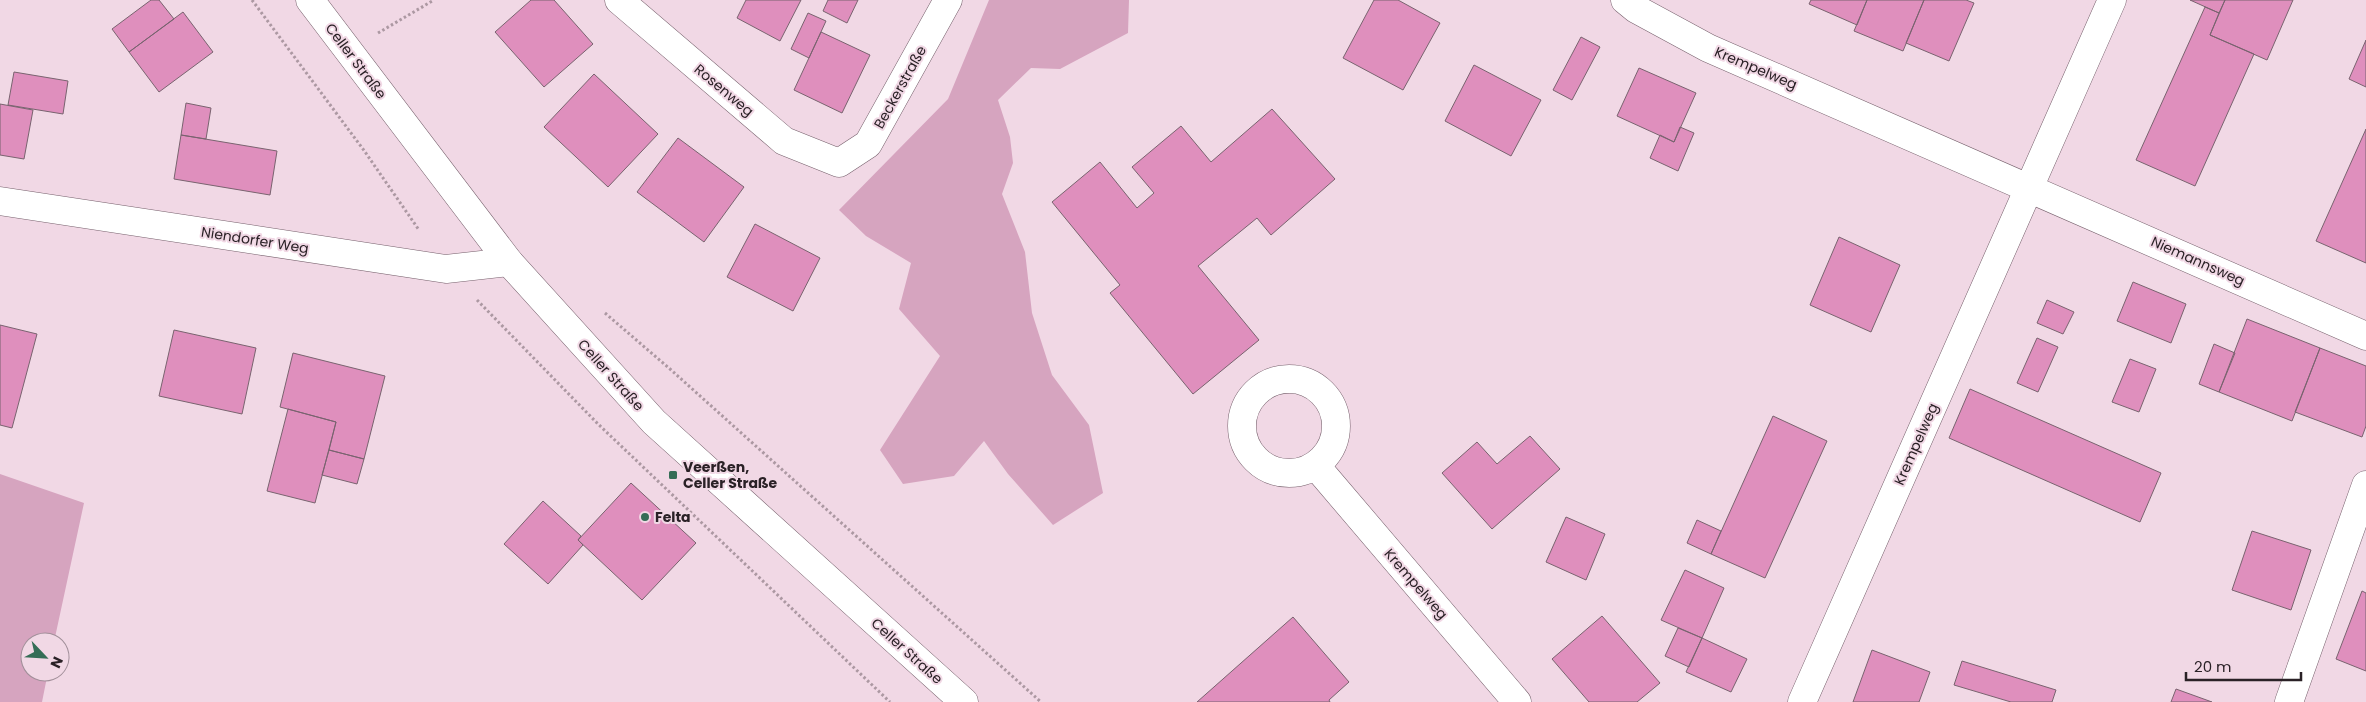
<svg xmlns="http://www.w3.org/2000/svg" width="2366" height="702" font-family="Poppins,sans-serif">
  <rect width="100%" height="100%" fill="#f1d8e5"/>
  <path fill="#d6a4bf" d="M989,0H1129L1128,33L1060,69L1031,68L998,100L1010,137L1013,163L1002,194L1025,252L1032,313L1052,375L1089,425L1103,493L1053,525L1008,474L984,441L954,476L903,484L880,450L940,356L899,309L911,263L866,236L839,210L948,99Z
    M0,474L84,503L54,642H30V672H48L42,702H0Z"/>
  <path fill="#df8fbd" stroke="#79636f" d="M151,0H159L174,19L129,52L112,29Z
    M531,0H554L593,44L544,87L495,32Z
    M746,0H801L780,41L737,18Z
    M828,0H858L847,23L823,11Z
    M1374,0H1398L1440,23L1403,90L1343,58Z
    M1811,0H1867L1857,25L1809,4Z
    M1867,0H1924L1903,51L1854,31Z
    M1924,0H1966L1974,3L1949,61L1906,43Z
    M2190,0H2225L2219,13Z
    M2225,0H2293L2267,60L2210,35Z
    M2205,7L2219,13L2210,35L2254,54L2195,186L2136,160Z
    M183,12L213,52L159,92L129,52Z
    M808,13L826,21L809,58L791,49Z
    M821,32L870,55L842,113L794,90Z
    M1581,37L1600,47L1572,100L1553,90Z
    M2366,40V87L2349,79Z
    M1474,65L1541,100L1511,156L1445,121Z
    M1639,68L1696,93L1674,142L1617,116Z
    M14,72L68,81L63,114L8,105Z
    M594,74L658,134L608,187L544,127Z
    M186,103L211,108L206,139L181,135Z
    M0,104L33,110L24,159L0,155Z
    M1272,109L1335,179L1271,235L1257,218L1198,266L1259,340L1193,394L1110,293L1120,285L1052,202L1100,162L1137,208L1154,193L1132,167L1181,126L1211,162Z
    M1680,127L1694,133L1678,171L1650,158L1660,135L1674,142Z
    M2366,129V263L2316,241Z
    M181,135L277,151L270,195L174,179Z
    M678,138L744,187L704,242L637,192Z
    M755,224L820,258L793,311L727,277Z
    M1839,237L1900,265L1871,332L1810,305Z
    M2133,282L2186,304L2171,343L2117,321Z
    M2047,300L2074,312L2063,334L2037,323Z
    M2247,319L2320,348L2292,421L2219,392Z
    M0,325L37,334L12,428L0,425Z
    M174,330L256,348L242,414L159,396Z
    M2037,338L2058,347L2038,392L2017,383Z
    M2214,344L2235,353L2219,392L2199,384Z
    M2320,348L2366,366V426L2362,437L2295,412Z
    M293,353L385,376L364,459L329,450L336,422L280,407Z
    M2130,359L2156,369L2139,412L2112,402Z
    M1970,389L2161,473L2140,522L1949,438Z
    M288,409L336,422L315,503L267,491Z
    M1773,416L1827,441L1765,578L1711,554Z
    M1530,436L1560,469L1492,529L1442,473L1477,442L1497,464Z
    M329,450L364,459L357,484L322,475Z
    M631,483L696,543L642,600L578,540Z
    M543,501L581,536L578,540L583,545L548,584L504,544Z
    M1566,517L1605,534L1586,580L1546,562Z
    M1697,520L1721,531L1711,554L1687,543Z
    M2252,531L2311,550L2291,610L2232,590Z
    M1685,570L1724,588L1702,638L1661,620Z
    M2362,591L2366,593V671L2336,659Z
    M1602,616L1660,683L1637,702H1589L1552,659Z
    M1293,617L1349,682L1329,700L1330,702H1197Z
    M1678,628L1702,638L1689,667L1665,656Z
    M1702,638L1747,659L1731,692L1686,672Z
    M1872,650L1930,672L1919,702H1853Z
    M1962,661L2056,690L2052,702H2011L1954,685Z
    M2176,689L2212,702H2171Z"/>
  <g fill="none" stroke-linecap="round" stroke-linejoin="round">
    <g stroke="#76606c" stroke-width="29">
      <path id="street" d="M619,0L784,141L839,163L868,144L948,0
        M1625,0L1636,9L1708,48L2366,336
        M0,201L446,269L509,262
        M1242 426a47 47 0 1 1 94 0a47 47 0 1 1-94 0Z
        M1316,466L1517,702
        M1802,702L2112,0
        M2289,702L2366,485"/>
    </g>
    <g stroke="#76606c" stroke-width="29">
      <path id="secondary" d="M310,0L509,262L654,422L964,702"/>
    </g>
    <path stroke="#ac98a2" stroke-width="3" stroke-dasharray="2.5 2.5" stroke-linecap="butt" d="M252,0L363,149L419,230
      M378,33L434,0
      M477,300L598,424L890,702
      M605,313L670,369L1041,702"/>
    <use href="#street" stroke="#fff" stroke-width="28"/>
    <use href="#secondary" stroke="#fff" stroke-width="28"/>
  </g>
  <g fill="#346d56" stroke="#f1d8e5" stroke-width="2">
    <rect x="668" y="470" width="10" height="10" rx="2.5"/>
    <circle cx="645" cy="517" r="5"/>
  </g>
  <g text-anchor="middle" stroke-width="4" stroke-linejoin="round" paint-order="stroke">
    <g font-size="14" fill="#2a2126" stroke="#f1d8e5">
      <text transform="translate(356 61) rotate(53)" y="5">Celler Straße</text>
      <text transform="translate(1756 68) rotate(23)" y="5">Krempelweg</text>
      <text transform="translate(900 87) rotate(-61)" y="5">Beckerstraße</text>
      <text transform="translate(724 90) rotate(40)" y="5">Rosenweg</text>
      <text transform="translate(255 240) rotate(9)" y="5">Niendorfer Weg</text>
      <text transform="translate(2198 261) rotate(24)" y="5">Niemannsweg</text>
      <text transform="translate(611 375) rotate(48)" y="5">Celler Straße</text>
      <text transform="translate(1916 444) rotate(-66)" y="5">Krempelweg</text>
      <text transform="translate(1416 584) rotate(49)" y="5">Krempelweg</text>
      <text transform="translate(907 651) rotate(42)" y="5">Celler Straße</text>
    </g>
    <g font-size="14" font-weight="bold" fill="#2a2126" stroke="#f1d8e5" text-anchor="start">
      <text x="683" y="472">Veerßen,<tspan x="683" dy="16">Celler Straße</tspan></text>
      <text x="655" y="522">Felta</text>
    </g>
  </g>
  <g transform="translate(45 657) rotate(115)"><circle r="24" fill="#f1d8e5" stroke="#a18f99"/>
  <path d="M0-4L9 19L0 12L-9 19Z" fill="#346d56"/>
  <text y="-8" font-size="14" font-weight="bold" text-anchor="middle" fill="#2a2126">N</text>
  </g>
  <path d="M2186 672v8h115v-8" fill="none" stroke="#2a2126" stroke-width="2.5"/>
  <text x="2194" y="672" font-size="15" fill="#2a2126" stroke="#f1d8e5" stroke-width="4" paint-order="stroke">20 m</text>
</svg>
